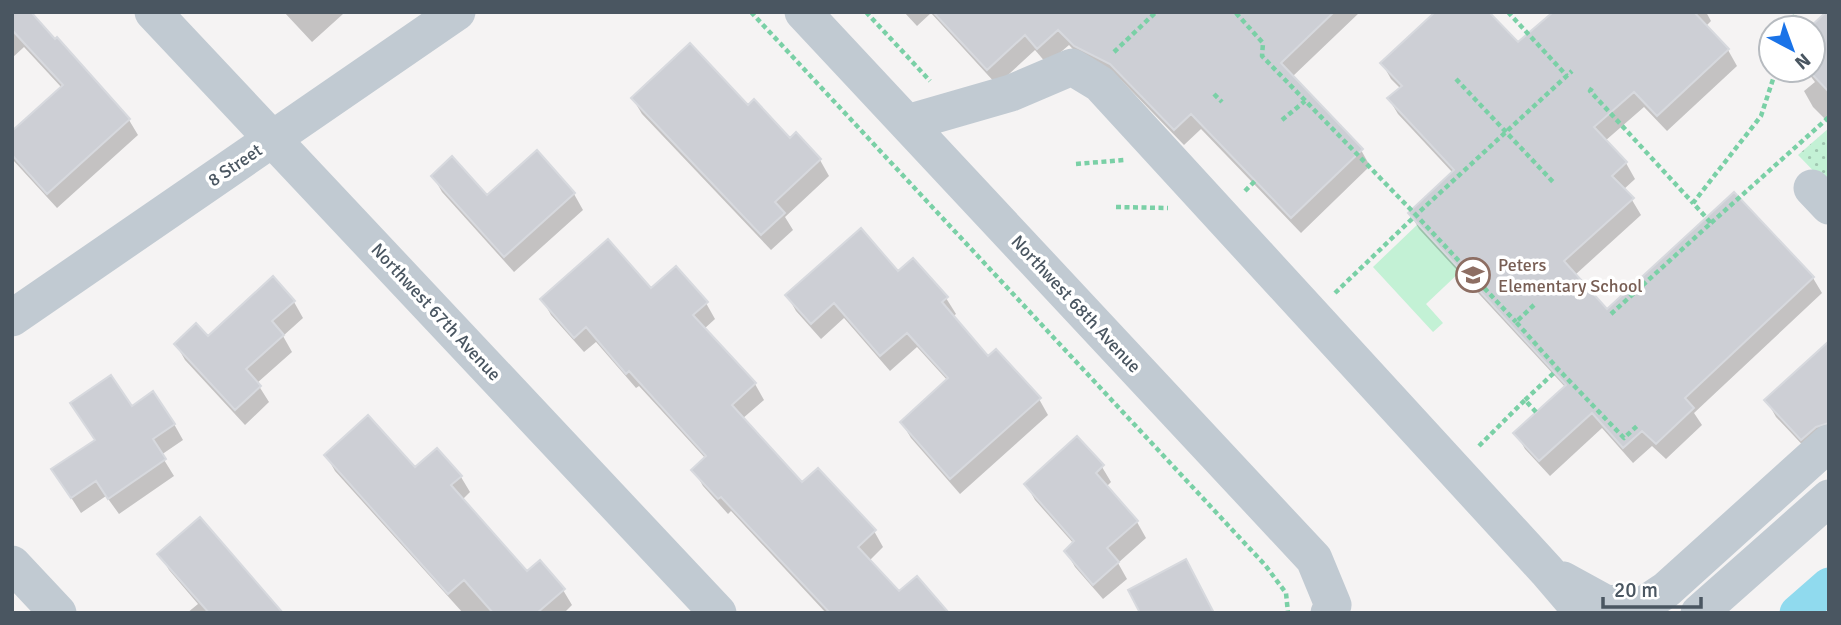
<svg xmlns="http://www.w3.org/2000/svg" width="1841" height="625" font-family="Signika,sans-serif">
  <defs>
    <pattern id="park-dots" width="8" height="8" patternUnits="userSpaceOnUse" patternTransform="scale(1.75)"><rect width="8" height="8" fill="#c3f1d5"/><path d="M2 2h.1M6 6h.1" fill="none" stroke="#a0c6b0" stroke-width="1.8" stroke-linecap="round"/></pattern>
  </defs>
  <rect width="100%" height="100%" fill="#f5f3f3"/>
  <path fill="#c3f1d5" d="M1418,224L1462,270L1426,304L1443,323L1433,332L1373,267Z"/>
  <path fill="url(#park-dots)" d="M1829,128V187L1798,155Z"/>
  <path fill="#0003" d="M12,12L129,120L138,135L57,208L12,159V134L62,88L24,47L12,58Z
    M284,12H342L343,14L312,42Z
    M904,12H1360L1292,77L1361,150L1370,166L1301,233L1201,129L1184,145L1121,80L1085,62L1069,45L1047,64L1035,50L997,85L931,13L917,26Z
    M1554,12H1706L1711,21L1705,27L1728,50L1737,66L1667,131L1644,107L1605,141L1626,163L1635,179L1623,190L1632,200L1641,215L1575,275L1607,311L1813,278L1822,293L1694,413L1702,425L1666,459L1652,446L1633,463L1602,428L1550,476L1525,449L1516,433L1566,388L1419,229L1410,213L1453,173L1398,114L1389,99L1401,89L1391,79L1382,63L1518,45Z
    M1829,12V123L1813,107L1804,91L1815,82L1806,70H1813V28H1811Z
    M633,99L748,108L790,141L820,160L829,176L785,217L793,230L771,250L642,114Z
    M433,176L486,197L574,194L583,210L514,272L442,192Z
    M898,273L946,298L956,314L952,317L988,358L1039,399L1048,415L960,494L911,438L902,423L948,381L917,347L890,371L844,318L821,339L796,311L787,295Z
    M651,290L706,303L715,319L704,329L755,384L764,400L742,419L802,485L874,531L883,547L869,561L899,594L945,613H826L731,511L728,514L703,486L694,470L706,459L639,386L636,388L596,342L584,352L551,315L542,299Z
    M294,302L303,318L283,336L292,352L257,383L269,402L245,425L185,360L176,344L208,338Z
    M1829,343V441L1811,454L1776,417L1767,401Z
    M131,409L174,424L183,440L161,455L174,476L119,514L106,496L81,513L63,485L96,441Z
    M326,455L461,477L470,492L462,500L527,574L563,590L572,605L564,613H463L335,471Z
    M1102,467L1111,482L1106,487L1137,522L1146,538L1118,563L1127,579L1103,599L1075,567L1066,551L1074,544L1035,500L1026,484Z
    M160,554L280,613H187L198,604L169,570Z"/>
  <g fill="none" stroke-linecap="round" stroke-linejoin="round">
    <path stroke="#90daee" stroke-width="35" d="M1797,613L1829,585"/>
  </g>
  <path fill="#cdcfd5" stroke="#d7d9de" stroke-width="2" d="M12,12H31L55,39L57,37L130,119L47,194L12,155V131L63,85L12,30Z
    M933,12H1334L1281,63L1363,149L1291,218L1191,114L1174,130L1110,64L1074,46L1058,30L1037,49L1025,35L987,70Z
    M1435,12H1489L1518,42L1553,12H1694L1729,49L1657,116L1634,92L1594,127L1627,162L1612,176L1634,198L1564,261L1607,309L1734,192L1814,277L1685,398L1694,408L1656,444L1642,431L1623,448L1592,413L1539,461L1513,433L1566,385L1408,213L1454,170L1387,98L1402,86L1380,63Z
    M1826,12H1829V92L1808,70H1813V28H1809Z
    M690,43L748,105L754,99L790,138L796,132L821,159L775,202L785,213L761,235L631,98Z
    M537,150L575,193L504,257L431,176L452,156L487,195Z
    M861,228L898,271L913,258L948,297L942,302L988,356L996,349L1041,398L950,479L900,422L948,378L907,333L880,356L834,303L811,324L785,295Z
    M608,239L651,288L676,266L708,302L693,315L756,383L732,405L802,482L818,468L876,530L858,547L899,591L917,576L949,613H830L721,497L718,499L691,470L706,456L629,371L626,374L586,327L574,338L540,299Z
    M273,276L295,301L272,321L284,335L246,369L261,386L235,410L174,344L196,323L208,336Z
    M1829,341V423L1816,427L1801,440L1764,400Z
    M111,375L132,406L153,391L175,424L153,439L166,459L108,499L96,481L71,498L51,469L95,440L70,403Z
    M368,415L415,467L437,448L462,476L451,485L527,571L540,560L565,589L537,613H493L464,580L448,594L324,455Z
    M1077,436L1104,465L1096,473L1138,521L1107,548L1119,562L1093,585L1064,551L1074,541L1024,484Z
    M200,517L283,613H209L157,554Z
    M1186,559L1214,613H1140L1128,590Z"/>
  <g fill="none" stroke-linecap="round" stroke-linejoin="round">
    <path stroke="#7ad0a6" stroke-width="4.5" stroke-dasharray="5 3.5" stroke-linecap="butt" d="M751,12L1265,565L1286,593L1288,613
      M866,12L930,81
      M1508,12L1567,76
      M1236,13L1263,43L1262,56L1416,215L1572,71
      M1791,28L1796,12
      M1114,52L1156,12
      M1456,79L1555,184
      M1592,88L1590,91L1693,203
      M1214,94L1222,102
      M1282,120L1305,101
      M1076,164L1124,160
      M1245,191L1255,181
      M1116,207L1168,208
      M1711,223L1829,117
      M1335,293L1416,215L1516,322
      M1534,305L1516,322L1558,369
      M1611,314L1711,223L1693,203L1761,116L1776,70
      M1525,400L1558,369L1624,438L1637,426
      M1479,446L1525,400L1536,412"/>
    <path stroke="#c1cad2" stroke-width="37" d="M153,12L718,613
      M803,12L1314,559L1333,605L1329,613
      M907,123L1011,93L1072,67L1100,84L1547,571L1583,613
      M1812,188L1829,206
      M12,318L457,12
      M12,564L58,613
      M1563,580L1605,603L1642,606L1666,590L1829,443
      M1699,613L1829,498"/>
  </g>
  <defs>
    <g id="school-ring" transform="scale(1.75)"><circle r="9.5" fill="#fff" stroke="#8d6e63" stroke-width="1.5"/><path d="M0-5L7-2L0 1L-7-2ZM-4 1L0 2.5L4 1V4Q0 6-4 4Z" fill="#8d6e63"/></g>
  </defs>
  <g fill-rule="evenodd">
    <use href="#school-ring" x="1473" y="275"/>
  </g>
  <g text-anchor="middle" stroke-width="7" stroke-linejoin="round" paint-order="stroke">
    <g font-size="18" fill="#4a5661" stroke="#fff">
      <text transform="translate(235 165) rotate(-34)" y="6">8 Street</text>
      <text transform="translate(1076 304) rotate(47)" y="6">Northwest 68th Avenue</text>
      <text transform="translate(436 312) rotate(47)" y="6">Northwest 67th Avenue</text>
    </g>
    <g font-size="18" fill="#785e54" stroke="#fff" text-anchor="start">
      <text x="1498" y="271">Peters<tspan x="1498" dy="21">Elementary School</tspan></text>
    </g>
  </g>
  <rect width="1841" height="625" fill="none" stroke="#4a5661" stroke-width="28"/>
  <g transform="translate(1792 49) rotate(139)"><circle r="33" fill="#ffffff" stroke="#b7bbc0" stroke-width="2"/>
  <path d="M0-5L12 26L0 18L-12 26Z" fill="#1a73e8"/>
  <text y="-10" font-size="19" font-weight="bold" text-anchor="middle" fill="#4a5661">N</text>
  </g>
  <path d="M1603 597v10h98v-10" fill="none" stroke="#4a5661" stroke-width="3.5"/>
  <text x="1614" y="597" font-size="21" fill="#4a5661" stroke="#ffffff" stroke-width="5" paint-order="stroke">20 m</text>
</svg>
